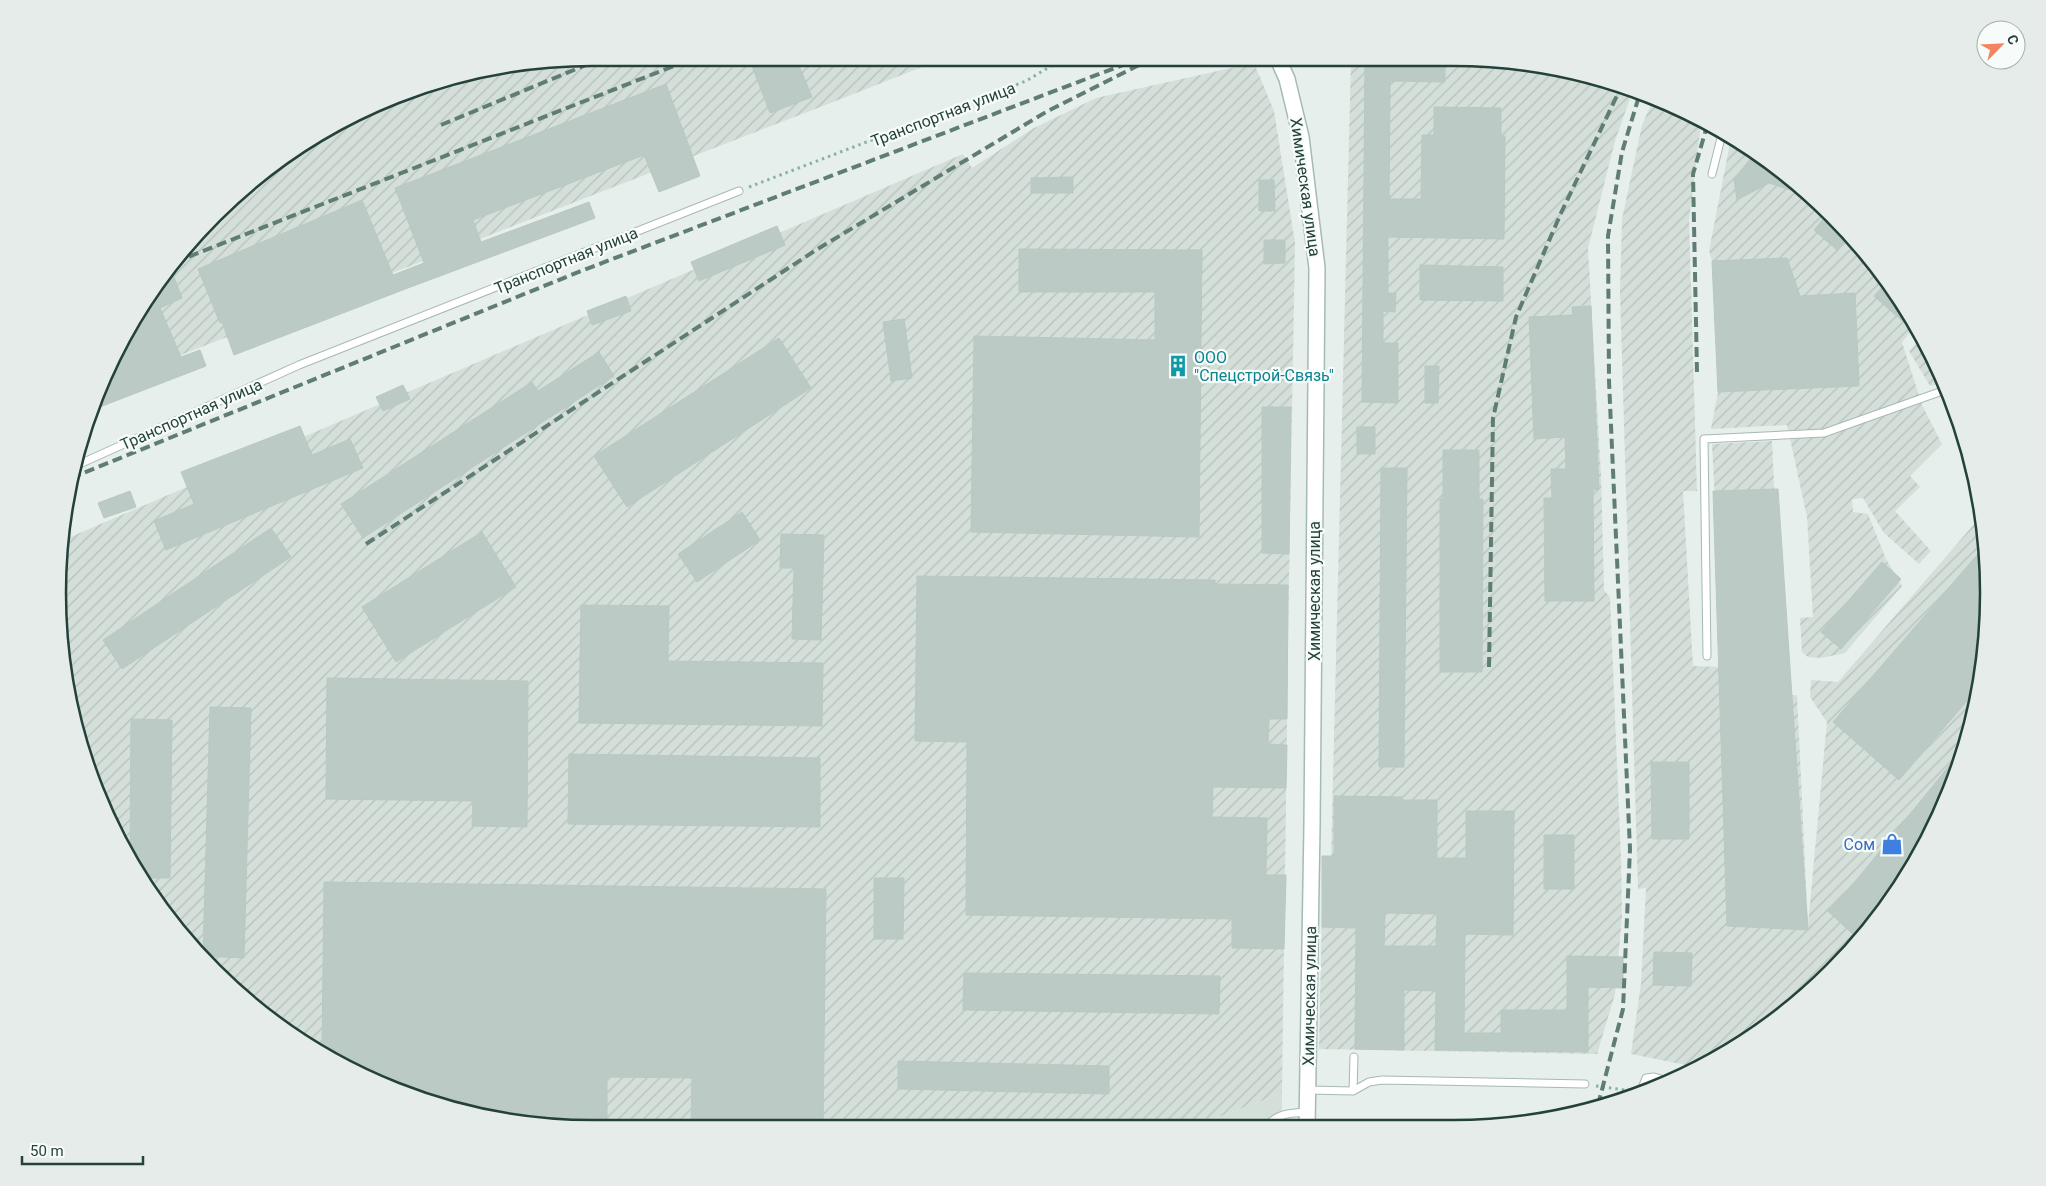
<svg xmlns="http://www.w3.org/2000/svg" width="2046" height="1186" font-family="Roboto,sans-serif">
  <defs>
    <pattern id="industrial-furrows" width="10" height="10" patternUnits="userSpaceOnUse" patternTransform="scale(1.25)"><rect width="10" height="10" fill="#d4dfda"/><path d="M-1 1l2-2M0 10L10 0M9 11l2-2" fill="none" stroke="#b6c1bc"/></pattern>
  </defs>
  <rect width="100%" height="100%" fill="#e6efeb"/>
  <path fill="#d4dfda" d="M1282,1093V1127H1192Z"/>
  <path fill="url(#industrial-furrows)" d="M1351,59H1488L1625,86L1633,90L1615,141L1588,248L1601,475L1604,590L1610,597L1621,859L1622,916L1615,994L1597,1054L1319,1049L1323,867L1331,858Z
    M937,61L846,97L101,386L113,356L148,295L214,215L267,168L329,130L356,113L421,86L523,62Z
    M1254,63L1274,111L1295,243L1289,582L1282,1093L1192,1127H558L421,1100L296,1038L240,995L168,919L129,861L86,765L59,628L61,541L963,154L972,168L1034,128L1096,98Z
    M1653,100L1701,123L1689,220L1697,491H1683L1693,666L1724,667L1712,444L1772,441L1784,696L1797,695L1808,925L1827,722L1810,697L1811,680L1838,682L1981,516L1988,593L1978,697L1948,798L1898,890L1831,972L1721,1057L1694,1069L1691,1066L1631,1054L1641,983L1646,888L1638,889L1620,293L1622,219L1642,125Z
    M1731,138L1750,148L1831,214L1898,295L1915,327L1902,342L1922,405L1942,444L1910,476L1920,487L1895,511L1931,551L1919,564L1884,533L1863,498L1852,499L1853,512L1868,514L1886,559L1902,586L1845,653L1821,658L1808,657L1802,652L1800,618L1813,617L1807,517L1787,425L1711,429L1718,392L1712,261L1709,251Z
    M1921,338L1945,382L1930,386L1909,351Z"/>
  <path fill="#bbcac4" stroke="#b8c9c2" fill-rule="evenodd" d="M1365,59H1390V64L1445,65V82L1390,81L1389,199H1421L1422,135H1434V107L1501,108V136H1505L1504,239L1388,237V293H1396L1395,312L1383,311V343H1398V403L1362,402Z
    M750,61H797L812,97L770,113Z
    M666,84L700,176L659,192L644,155L473,220L481,242L589,202L595,218L408,288L234,355L222,322L220,323L198,269L362,200L393,275L424,263L395,188Z
    M1756,152L1807,194L1806,195L1769,183L1737,200L1734,179Z
    M1073,177V193H1031V178Z
    M1259,180H1274L1275,211H1259Z
    M1829,212L1849,236L1837,250L1814,230Z
    M777,226L785,245L699,281L691,262Z
    M1264,240H1285V263L1264,264Z
    M1019,249L1202,250L1199,537L971,532L974,336L1155,340V292H1019Z
    M1787,258L1800,296L1855,293L1859,386L1718,392L1712,261Z
    M1420,265L1503,267V301L1420,300Z
    M174,277L182,298L160,308L181,357L200,350L206,366L92,410L113,356L148,295L157,284Z
    M1887,282L1898,295L1917,334L1874,296Z
    M626,296L631,311L592,325L587,311Z
    M1591,306L1599,489L1593,490L1594,601H1545L1544,498H1552L1551,469H1566L1565,437L1534,439L1529,317L1573,315L1572,307Z
    M904,319L912,378L891,381L883,322Z
    M779,338L811,388L627,507L594,456Z
    M599,352L614,376L363,538L341,504L532,382L538,391Z
    M1425,366H1439L1438,403H1425Z
    M403,385L410,399L383,411L376,397Z
    M1262,407H1291L1289,554L1262,553Z
    M300,426L312,455L350,439L363,468L166,550L154,521L194,504L181,472Z
    M1357,427H1375V454H1357Z
    M1443,450H1479V499H1483L1482,672H1440V499H1443Z
    M1381,468H1407L1404,767H1379Z
    M1778,489L1804,874L1808,930L1727,926L1713,491Z
    M130,491L136,507L104,518L98,503Z
    M742,512L760,540L697,582L678,554Z
    M271,528L291,557L122,669L103,640Z
    M482,532L516,587L396,662L362,607Z
    M781,534L824,535L821,640L792,639L794,568H780Z
    M1984,547L1988,593L1979,687L1899,780L1833,722Z
    M1882,562L1901,579L1841,649L1821,632Z
    M917,576L1215,580V584L1288,585L1287,719H1269L1268,744L1287,745L1286,788L1213,787L1212,817L1267,818L1266,875H1286L1284,949L1232,948V919L966,915L967,742L915,741Z
    M581,605L669,606L668,661L823,663L822,726L579,723Z
    M327,678L528,681L527,827L472,826L473,801L326,799Z
    M210,707L251,708L244,958L203,956Z
    M131,719L172,720L170,878H140L130,862Z
    M1962,750L1948,798L1898,890L1858,939L1828,911L1854,883Z
    M569,754L820,758V827L568,824Z
    M1651,762H1689V839H1652Z
    M1334,796L1402,797V800H1437V858H1466V811H1514L1513,935L1465,934L1464,1033H1501V1010H1567V956L1623,957V988L1588,987V1052L1435,1050L1436,991L1404,990V1050L1355,1049L1356,928L1322,927V856H1334ZM1385,913L1437,914L1436,946H1384Z
    M1544,835H1574V889H1544Z
    M874,878H904L903,939H874Z
    M324,882L826,889L823,1127H691L692,1078L607,1077V1127H558L421,1100L322,1051Z
    M1654,952L1692,953L1691,986L1653,985Z
    M964,973L1220,976L1219,1014L963,1010Z
    M898,1061L1109,1066V1094L898,1089Z"/>
  <g fill="none" stroke-linecap="round" stroke-linejoin="round">
    <g stroke="#a8b8b2" stroke-width="9">
      <path id="lane" d="M1712,174L1722,134
        M73,467L299,365L739,191
        M1707,656L1704,439L1824,433L1948,389
        M1308,1090L1353,1091L1369,1082L1382,1080L1585,1084
        M1353,1091L1354,1057
        M1640,1093L1646,1078L1654,1077L1667,1081
        M1267,1127C1275,1113 1292,1113 1307,1112"/>
    </g>
    <g stroke="#a4bbb3" stroke-width="18">
      <path id="secondary" d="M1278,59L1287,79L1301,137L1317,268L1312,825L1307,1127"/>
    </g>
    <path stroke="#86b3a5" stroke-width="3" stroke-dasharray="2.5 4" stroke-linecap="butt" d="M749,187L1026,81L1061,60
      M1596,1086L1632,1091"/>
    <use href="#lane" stroke="#fff" stroke-width="7"/>
    <use href="#secondary" stroke="#fff" stroke-width="15"/>
    <path stroke="#5f7d75" stroke-width="4" stroke-dasharray="10 5" stroke-linecap="butt" d="M441,125L593,62
      M175,262L684,62
      M1697,372L1693,174L1707,126
      M71,478L581,271L1136,60
      M366,544L816,250L1046,112L1149,60
      M1489,667L1493,418L1516,317L1561,213L1622,85
      M1598,1105L1623,1009L1630,849L1609,381L1608,236L1622,152L1640,93"/>
  </g>
  <defs>
    <g id="building-bare" transform="scale(1.725)"><path d="M-4-6H4V6H1V3H-1V6H-4ZM-2.5-4.3h1.7v1.8h-1.7ZM.8-4.3h1.7v1.8H.8ZM-2.5-1h1.7V.8h-1.7ZM.8-1h1.7V.8H.8Z" fill="#0f9aa8" stroke="#f7fbf9" stroke-width="2.5" paint-order="stroke"/></g>
    <g id="shop-bare" transform="scale(1.725)"><path d="M-5-2.5h2.3a2.7 3.5 0 0 1 5.4 0H5L5.5 6h-11ZM-1.5-2.5h3a1.5 2.3 0 0 0-3 0Z" fill="#3f7fe0" stroke="#f7fbf9" stroke-width="2.5" paint-order="stroke"/></g>
  </defs>
  <g fill-rule="evenodd">
    <use href="#building-bare" x="1178" y="366"/>
    <use href="#shop-bare" x="1892" y="844"/>
  </g>
  <g text-anchor="middle" stroke-width="4.5" stroke-linejoin="round" paint-order="stroke">
    <g font-size="16" fill="#24423a" stroke="#f7fbf9">
      <text transform="translate(943 114) rotate(-21)" y="6">Транспортная улица</text>
      <text transform="translate(1306 187) rotate(82)" y="6">Химическая улица</text>
      <text transform="translate(566 260) rotate(-22)" y="6">Транспортная улица</text>
      <text transform="translate(191 414) rotate(-24)" y="6">Транспортная улица</text>
      <text transform="translate(1314 591) rotate(-90)" y="6">Химическая улица</text>
      <text transform="translate(1309 996) rotate(-89)" y="6">Химическая улица</text>
    </g>
    <g font-size="16" fill="#0d838f" stroke="#f7fbf9" text-anchor="start">
      <text x="1194" y="363">ООО<tspan x="1194" dy="18">"Спецстрой-Связь"</tspan></text>
    </g>
    <g font-size="16" fill="#366cbe" stroke="#f7fbf9" text-anchor="end">
      <text x="1875" y="850">Сом</text>
    </g>
  </g>
  <path d="M0 0H2046V1186H0ZM593 66H1453A527 527 0 0 1 1980 593V593A527 527 0 0 1 1453 1120H593A527 527 0 0 1 66 593V593A527 527 0 0 1 593 66Z" fill="#e6ecea" fill-rule="evenodd"/>
  <path fill="none" stroke="#24423a" stroke-width="2.5" d="M593 66H1453A527 527 0 0 1 1980 593V593A527 527 0 0 1 1453 1120H593A527 527 0 0 1 66 593V593A527 527 0 0 1 593 66Z"/>
  <g transform="translate(2001 45) rotate(66)"><circle r="24" fill="#f7fbf9" stroke="#a3b1ad"/>
  <path d="M0-4L9 19L0 12L-9 19Z" fill="#f4845f"/>
  <text y="-8" font-size="14" font-weight="bold" text-anchor="middle" fill="#24423a">С</text>
  </g>
  <path d="M22 1156v8h121v-8" fill="none" stroke="#24423a" stroke-width="2.5"/>
  <text x="30" y="1156" font-size="15" fill="#24423a" stroke="#f7fbf9" stroke-width="4" paint-order="stroke">50 m</text>
</svg>
